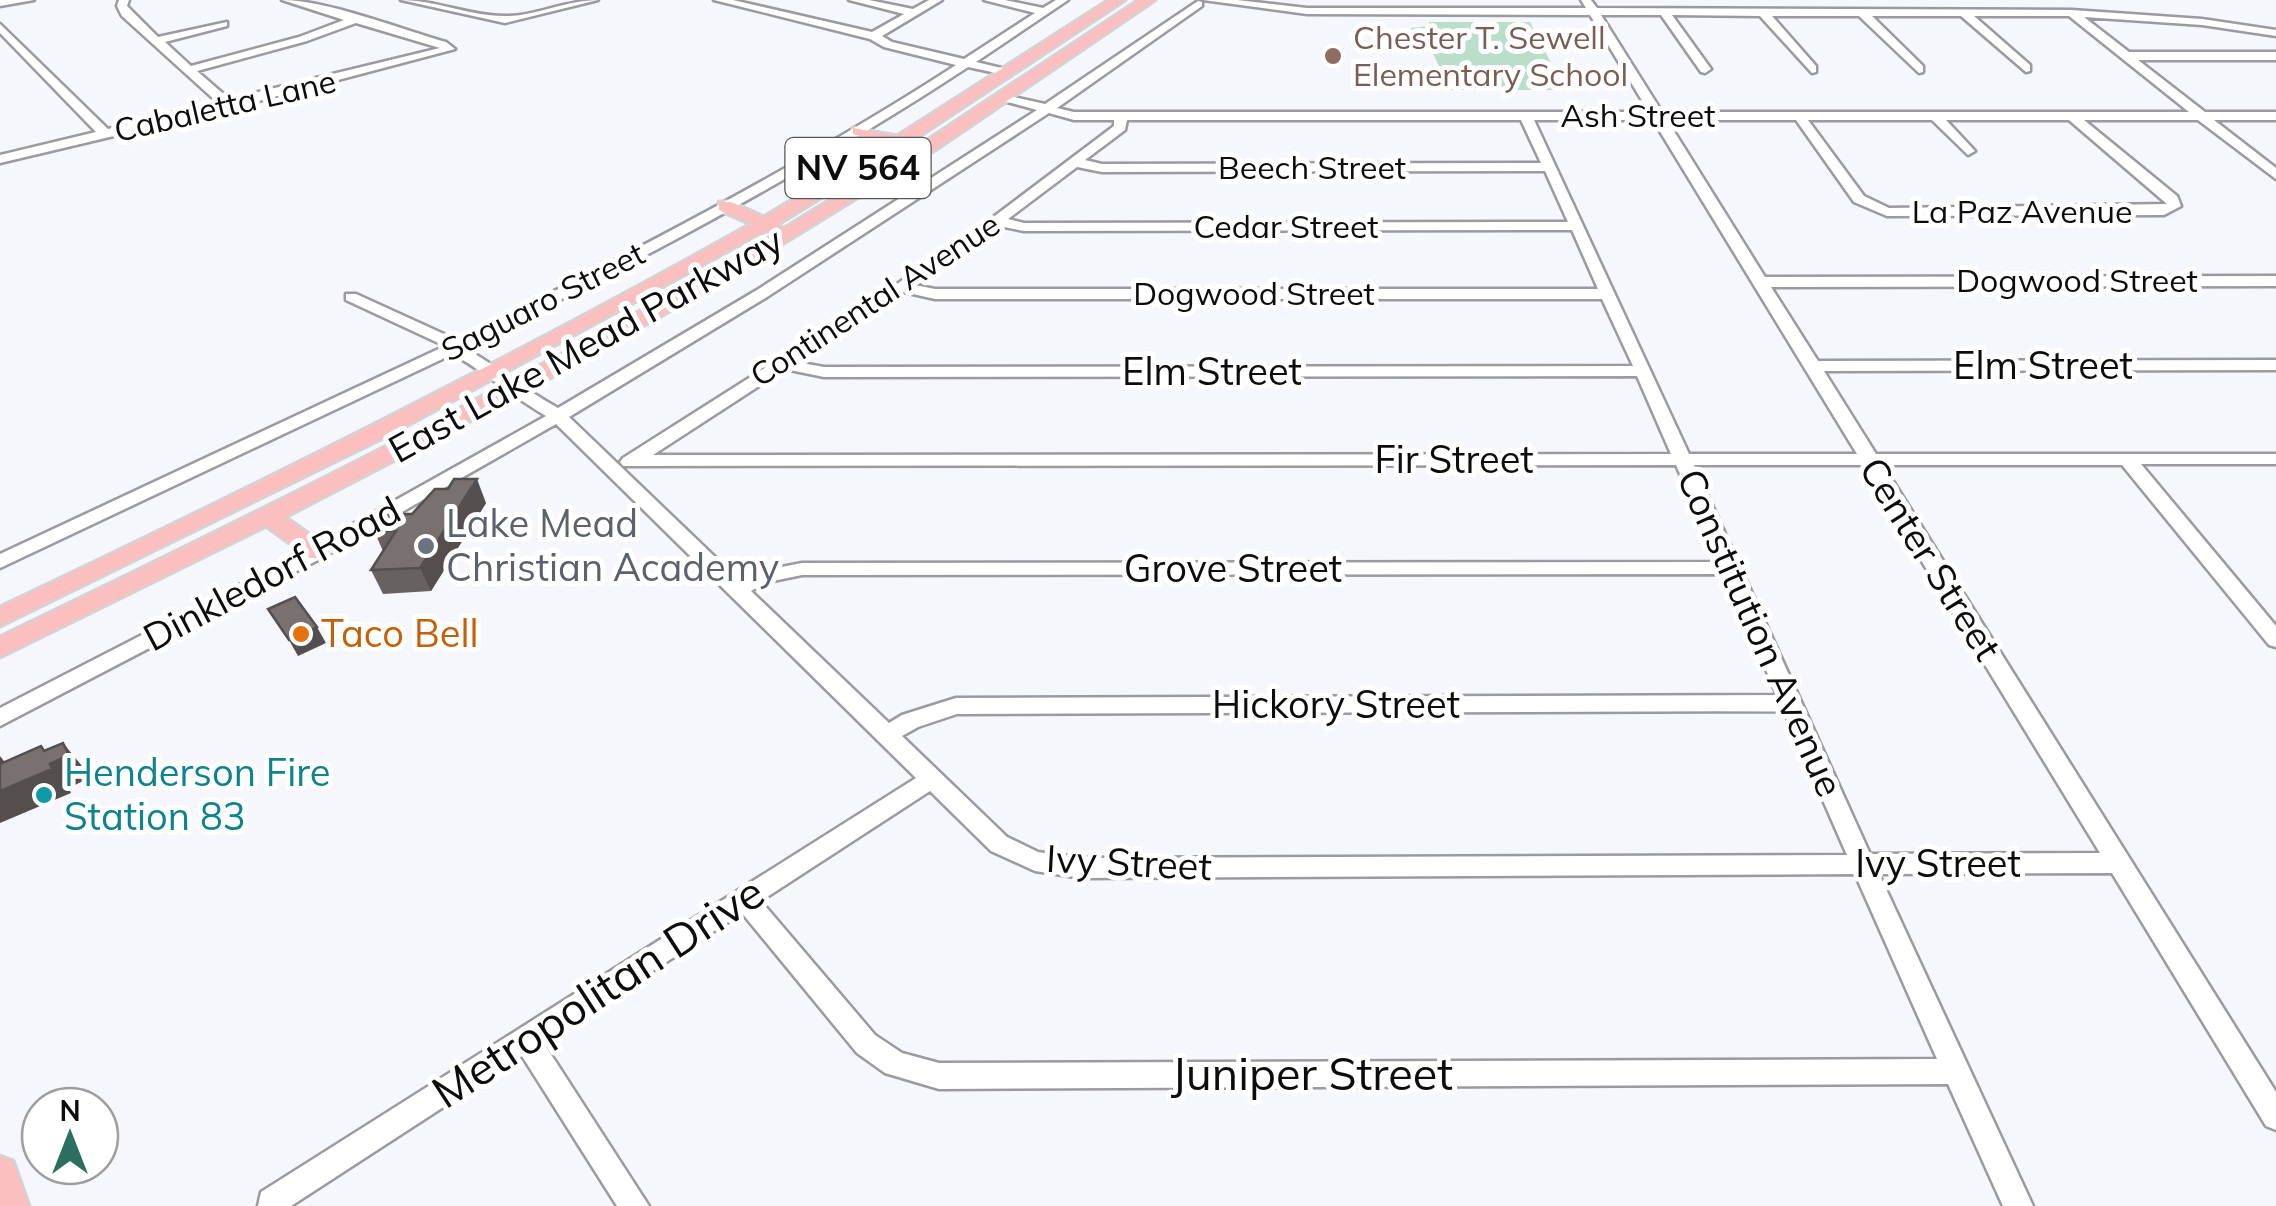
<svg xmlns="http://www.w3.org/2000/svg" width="2276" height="1206" font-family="Mulish,sans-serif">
  <rect width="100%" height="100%" fill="#f6f6fd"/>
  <path fill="#b9dec9" d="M1429,22H1530L1565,90H1450L1425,36H1414L1411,28L1429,26Z"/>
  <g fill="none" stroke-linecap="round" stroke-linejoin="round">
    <g stroke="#9a9aa0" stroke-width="5">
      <path id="minor" d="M0,0H34L0,6Z
        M119,0H129L127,6L158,37L227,22V26L165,42L191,66L299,37L344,20L282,0C326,0 400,29 446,42L455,49L232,108L0,163V155L96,132L0,33V24L108,129L217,102L122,16L117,6ZM356,23L440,48L229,99L197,71L307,41Z
        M401,0C436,0 469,16 504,16C534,17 566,0 598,0L505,23Z
        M714,0H733L872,32L904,14L849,0H869L913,9L929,0H942L882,36L892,42L964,59L1035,13L984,0H1005L1043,8L1056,0H1068L976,62L1010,70V76L968,67C807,173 637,262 465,348C498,367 525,390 558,408L757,290L1037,110L1000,100V94L1045,104L1198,1L1202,2V6L1057,108L1074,112H1649L1590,15L1307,14L1203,0H1237L1307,8H1586L1581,0H1591L1597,8L2072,10L2202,19L2276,30V36L2202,25L2084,17L2129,52H2276V60H2138L2205,112H2276V120H2214L2276,168V179L2198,120H2084L2177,196L2181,206L2164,215L1887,216L1854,202L1796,120H1667L1765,277L2276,276V286L1771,287L1818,361L2276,360V370L1824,371L1876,454H2276V464H2141L2276,626V647L2269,645L2122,465H1883L2276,1092V1130L2266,1126L2112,873L1879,874L2033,1206H2003L1948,1084L939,1089L885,1073L857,1053L742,913L543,1042L649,1206H617L522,1056L291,1206H258L261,1192L916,778L556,424L316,561L0,726V708L303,552L546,416C513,397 486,373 453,354L0,568V554L445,346L346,300V294H356L457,340C627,255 797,168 956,65L884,47L870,39ZM1601,15H1661L1701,72L1705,73L1711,69L1672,15L1760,16L1812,73L1816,72V66L1772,16H1859L1919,73L1923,72V66L1872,16H1961L2026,72L2030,71V65L1974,16H2069L2189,112H1662ZM1049,113L1074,120H1114V126L992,218L897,284L623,458L620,462L623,466L1676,465L1719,562L802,563L756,572L740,581L569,417L767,297ZM1127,120H1521L1541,163L1102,164L1085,160L1125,130ZM1534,120H1653L1857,454H1689ZM1808,120H1932L1968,155L1975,151L1946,120H2069L2167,204L1889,208L1864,196ZM1077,167L1102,172L1545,171L1568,222L1024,223L1008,219ZM999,226L1024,231L1572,230L1598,289H935L915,285ZM904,292L935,299H1602L1633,366L824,367L796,362ZM785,369L824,377L1637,376L1671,454L653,455ZM1694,465H1863L2100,853L1870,854ZM1724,574L1777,695L956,698L902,715L889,723L751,591L768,582L802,575ZM1784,711L1847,855L1082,858L1038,852L1007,837L902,736L918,727L957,714ZM930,791L991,851L1035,871L1082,878L1855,874L1937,1059L939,1063L902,1053L875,1035L761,901Z"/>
    </g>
    <g stroke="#d3d3d4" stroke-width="5">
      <path id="major" d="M1109,0H1125L912,141V147L902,148L778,224L782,228L780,231L929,139L1139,0H1155L941,146L714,286L516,397L285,517L326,546L330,552L326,558H310L266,526L0,657V637C264,510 526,380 779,232L765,231L395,432L0,626V607C254,487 505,362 751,224L719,210V202H731L764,217L886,143L853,134V128L897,136Z
        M0,1156L13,1161L29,1206H0Z"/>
    </g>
    <use href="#minor" fill="#fff" fill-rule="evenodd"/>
    <use href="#major" fill="#fbbfbf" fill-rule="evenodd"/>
  </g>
  <path fill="#67615f" d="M448,489L486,503L431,591L383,594L371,570L383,551L374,531L412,514Z"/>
  <path fill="#544f4e" d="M477,479L486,503L431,591L420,568Z
    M317,627L326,643L298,656L289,640Z
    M63,743L82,766L87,779L69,788L71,793L0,823V756L11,770L44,751L41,746L54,762Z"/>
  <path fill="#78716f" stroke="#544f4e" stroke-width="2.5" d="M454,479H477L420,568L371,570L396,531H374L386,514H412L435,489H448Z
    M295,597L317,627L289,640L268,609Z
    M63,743L69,755L50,764L52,769L0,791V764L41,746L44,751Z"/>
  <circle fill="#8d6e63" stroke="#fff" stroke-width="4" cx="1333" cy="56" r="10"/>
  <circle fill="#6b7280" stroke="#fff" stroke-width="4" cx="426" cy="546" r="10"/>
  <circle fill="#e8710a" stroke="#fff" stroke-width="4" cx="301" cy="634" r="10"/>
  <circle fill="#0f9aa8" stroke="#fff" stroke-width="4" cx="44" cy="795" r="10"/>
  <g text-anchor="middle" stroke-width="10" stroke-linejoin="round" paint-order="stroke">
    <g font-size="32" fill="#785e54" stroke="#fff" text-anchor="start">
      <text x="1353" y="49">Chester T. Sewell<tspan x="1353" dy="37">Elementary School</tspan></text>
    </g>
    <g font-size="32" fill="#0c0c0f" stroke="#fff">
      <text transform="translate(225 106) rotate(-13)" y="11">Cabaletta Lane</text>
      <text x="1638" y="127">Ash Street</text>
      <text x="1312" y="179">Beech Street</text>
      <text x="2022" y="223">La Paz Avenue</text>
      <text x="1286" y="238">Cedar Street</text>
      <text x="2077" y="292">Dogwood Street</text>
      <text x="1254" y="305">Dogwood Street</text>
      <text transform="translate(875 300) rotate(-33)" y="11">Continental Avenue</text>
      <text transform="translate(543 302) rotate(-27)" y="11">Saguaro Street</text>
    </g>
    <rect fill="#fff" stroke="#555557" stroke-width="2.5" x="785.5" y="138" width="145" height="60" rx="8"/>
    <g font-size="35" font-weight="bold" fill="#0c0c0f">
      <text x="858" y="180">NV 564</text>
    </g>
    <g font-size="38" fill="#0c0c0f" stroke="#fff">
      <text transform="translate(586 345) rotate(-29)" y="13">East Lake Mead Parkway</text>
      <text x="2043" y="379">Elm Street</text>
      <text x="1212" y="385">Elm Street</text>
      <text x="1454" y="473">Fir Street</text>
      <text transform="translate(1930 559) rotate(58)" y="13">Center Street</text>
      <text x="1233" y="582">Grove Street</text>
      <text transform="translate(272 574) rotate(-28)" y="13">Dinkledorf Road</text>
      <text transform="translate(1760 633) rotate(66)" y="13">Constitution Avenue</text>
      <text x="1336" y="718">Hickory Street</text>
      <text transform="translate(1129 863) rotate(3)" y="13">Ivy Street</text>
      <text x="1938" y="877">Ivy Street</text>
    </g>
    <g font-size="38" fill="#5b616d" stroke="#fff" text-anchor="start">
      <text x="446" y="537">Lake Mead<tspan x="446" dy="44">Christian Academy</tspan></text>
    </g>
    <g font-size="38" fill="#c56008" stroke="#fff" text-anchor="start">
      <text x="321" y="647">Taco Bell</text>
    </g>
    <g font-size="38" fill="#0d838f" stroke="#fff" text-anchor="start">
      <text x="64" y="786">Henderson Fire<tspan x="64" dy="44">Station 83</tspan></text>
    </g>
    <g font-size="45" fill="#0c0c0f" stroke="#fff">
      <text transform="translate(598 992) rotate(-33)" y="16">Metropolitan Drive</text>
      <text x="1312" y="1090">Juniper Street</text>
    </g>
  </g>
  <g transform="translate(70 1136)"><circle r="48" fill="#ffffff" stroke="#9e9e9f" stroke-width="2.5"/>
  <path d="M0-8L18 38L0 25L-18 38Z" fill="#2c6f61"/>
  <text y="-15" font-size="28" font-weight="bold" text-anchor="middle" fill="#0c0c0f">N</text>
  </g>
</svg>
